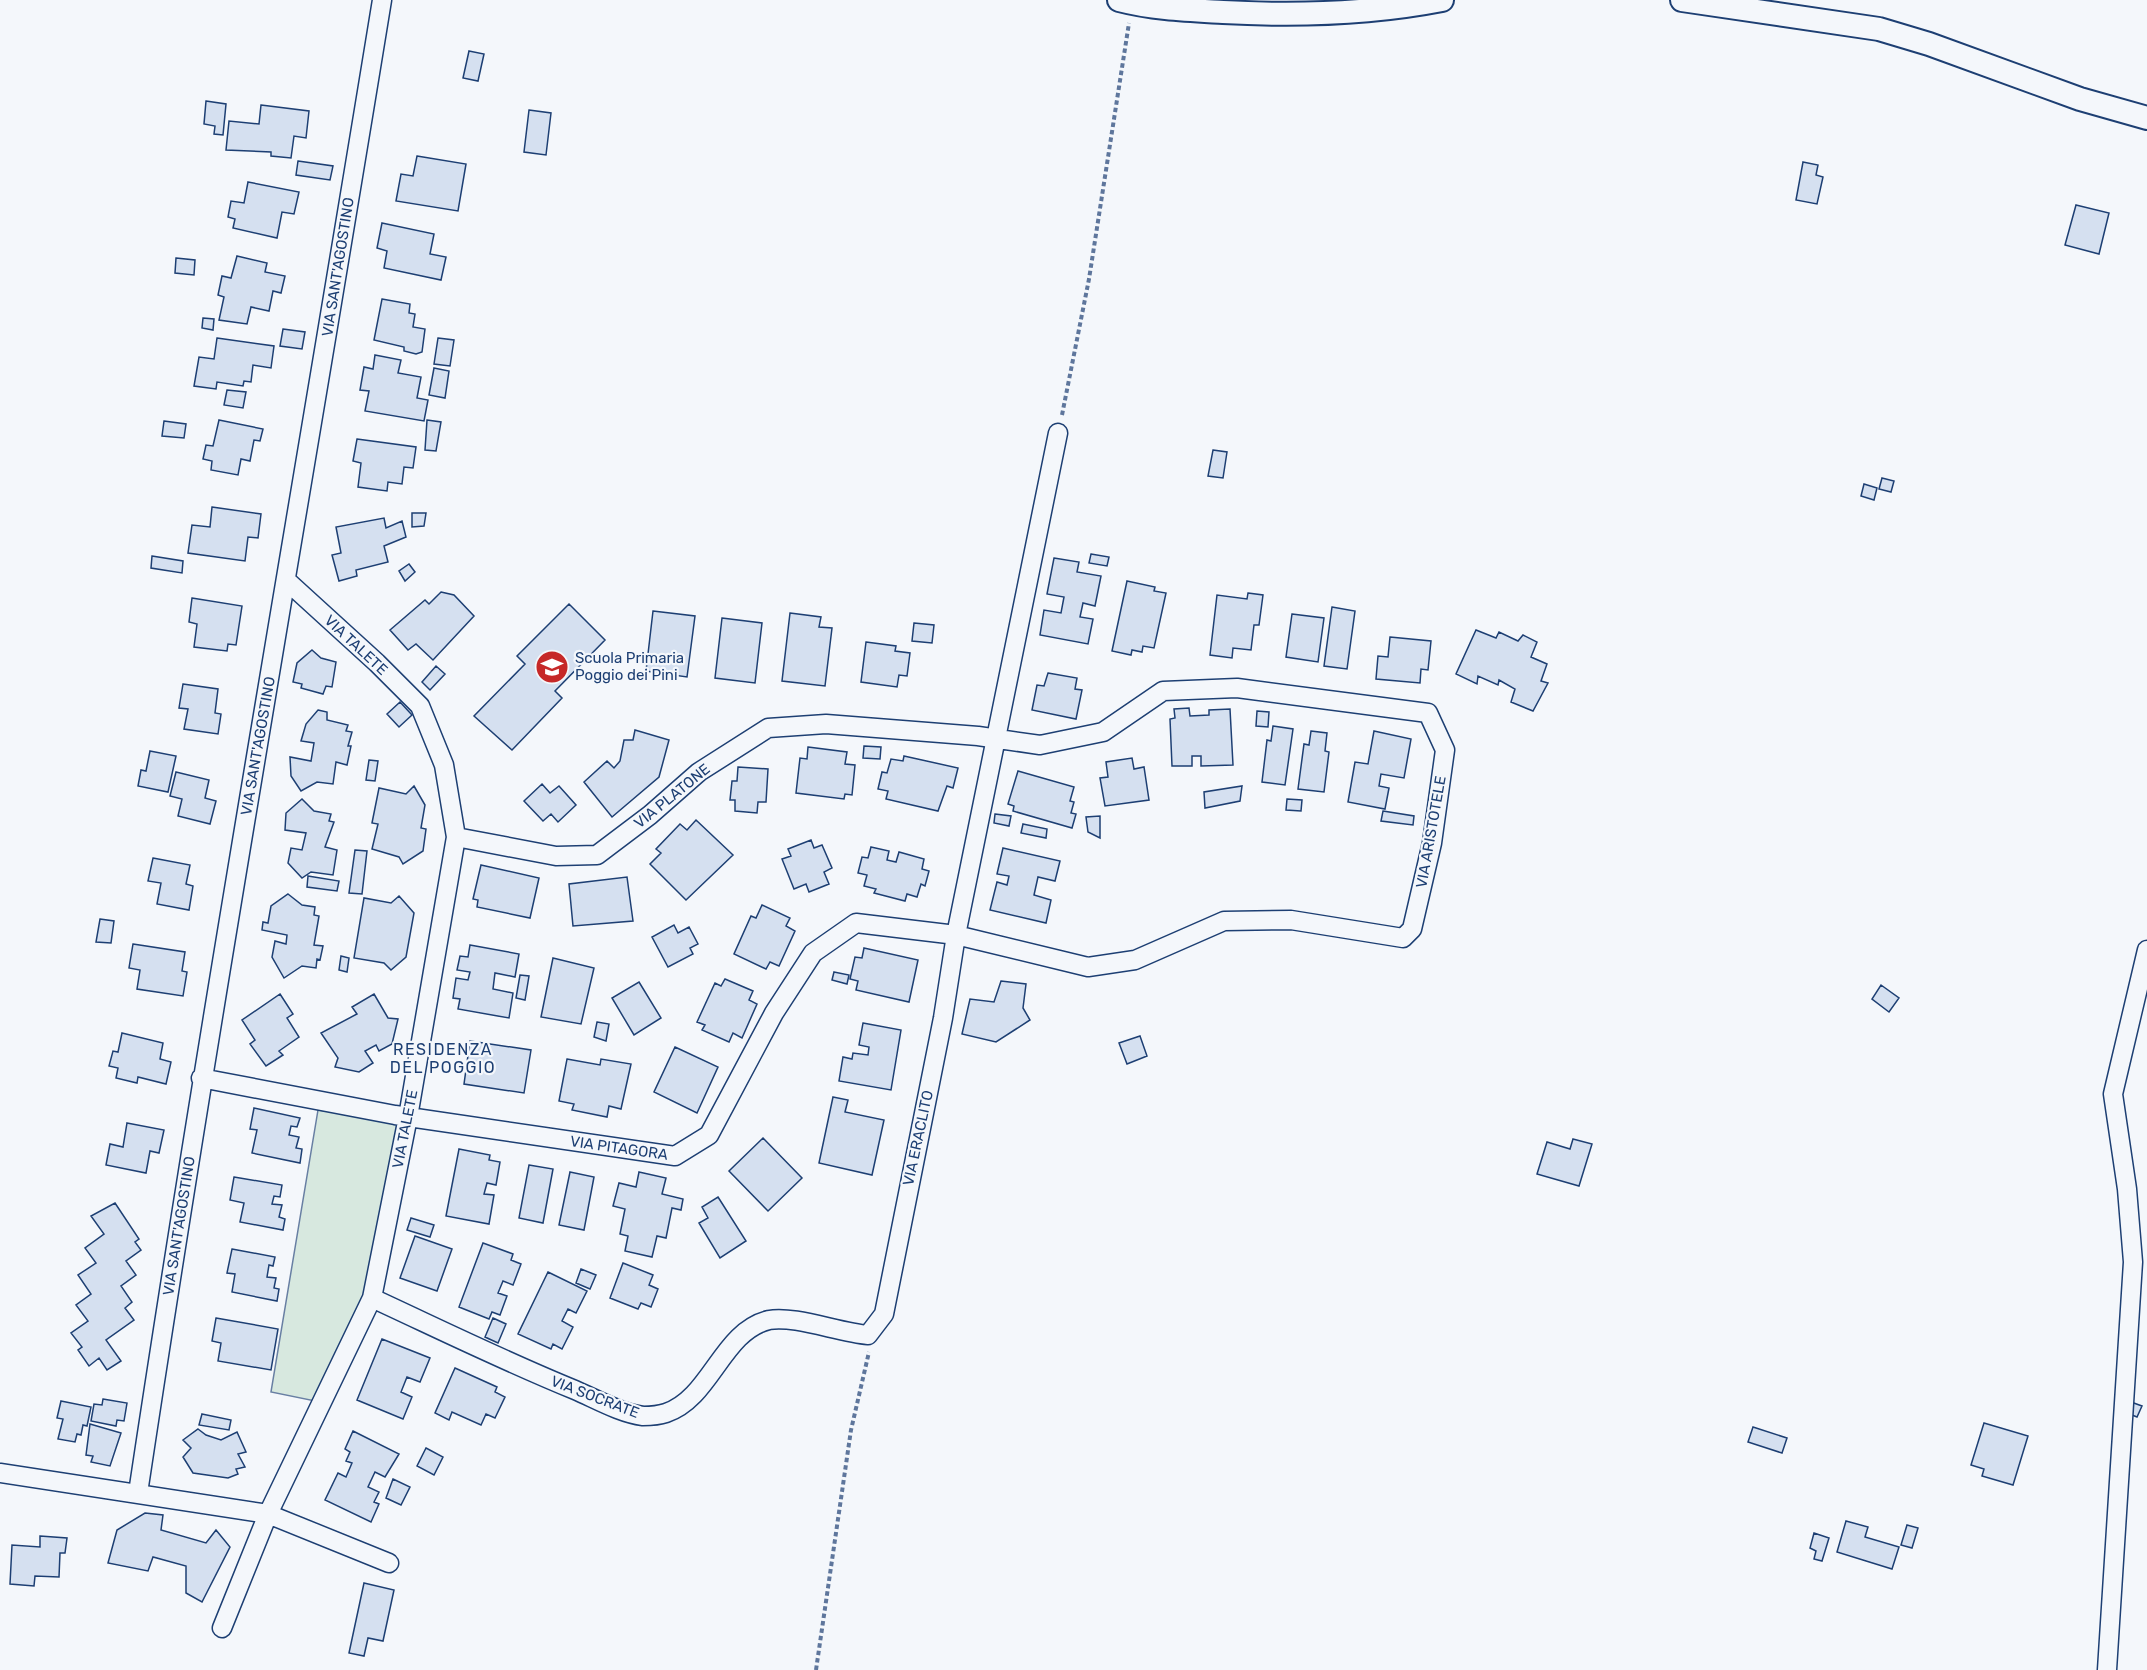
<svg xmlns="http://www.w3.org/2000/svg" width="2147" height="1670" font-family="Rubik,sans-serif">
  <rect width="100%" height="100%" fill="#f4f7fb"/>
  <path fill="#d7e8df" stroke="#687fa3" stroke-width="1.5" d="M318,1110L401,1121L363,1303L315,1401L271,1392Z"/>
  <path fill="#d5e0f0" stroke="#1d3f73" stroke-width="1.5" d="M469,51L484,54L478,81L463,78Z
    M206,101L226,104L223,135L214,134L215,126L204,124Z
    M261,105L309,111L306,138L294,136L291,158L271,156V152L226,150L229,121L259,124Z
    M529,110L551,113L546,155L524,152Z
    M417,156L466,164L458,211L396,201L401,174L413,176Z
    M298,161L333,166L330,180L296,175Z
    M1803,162L1818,165L1816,175L1823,177L1817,204L1796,200Z
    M248,182L299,192L294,214L282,212L277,238L233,228L235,219L228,217L231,201L244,203Z
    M2076,205L2109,213L2099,254L2065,245Z
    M382,223L434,234L430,254L446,257L441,280L384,268L387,251L377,248Z
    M237,256L267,263L265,272L285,276L281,293L273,291L269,311L251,307L247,324L219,320L224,297L218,295L222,276L231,278Z
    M176,258L195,260L194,275L175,273Z
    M382,299L410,304L409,313L415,314L413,327L425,329L422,352L416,354L404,351V347L374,340Z
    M203,318L214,319L213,330L202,328Z
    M283,329L305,332L302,349L280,346Z
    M217,338L274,346L271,368L253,365L251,382L244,381L243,386L217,382L216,389L194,386L199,357L214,359Z
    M438,338L454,340L450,366L434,364Z
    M375,355L401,360L398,373L421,377L417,398L428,400L424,421L365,411L369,391L360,390L364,367L373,369Z
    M434,368L449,371L445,398L429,395Z
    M227,390L246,392L243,408L224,405Z
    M219,420L263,429L260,441L254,440L250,461L241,459L238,475L211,470L212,461L203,459L206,445L213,446Z
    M427,420L441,422L436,451L425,450Z
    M164,421L186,424L184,438L162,436Z
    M357,439L416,447L413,468L404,467L402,484L388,482L387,491L358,487L361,463L353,461Z
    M1213,450L1227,452L1223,478L1208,476Z
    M1882,478L1894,481L1891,492L1879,489Z
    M1864,484L1877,488L1874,500L1861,496Z
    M212,507L261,514L258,538L248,537L245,561L188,553L192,525L210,527Z
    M412,513H426L424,526L412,527Z
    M384,518L386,528L402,521L406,537L384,546L388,562L356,570L357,576L339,581L332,555L341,553L336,527Z
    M1091,554L1109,557L1107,566L1089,563Z
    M152,556L183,561L182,573L151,568Z
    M1054,558L1079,562L1077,572L1101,576L1095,606L1083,603L1080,617L1093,619L1088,644L1040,635L1044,610L1061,613L1064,597L1047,594Z
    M409,564L415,572L405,581L399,571Z
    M1127,581L1155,587L1154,591L1166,593L1154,648L1143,646L1142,652L1132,650L1131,655L1112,651Z
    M441,592L454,595L474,616L433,660L416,644L408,650L390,630L425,600L429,604Z
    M1248,593L1263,595L1259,625H1254L1251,650L1233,648L1232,658L1210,655L1217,595L1247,599Z
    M192,598L242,606L236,645L228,644L227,651L194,647L197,624L189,622Z
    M569,604L605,640L555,691L562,698L512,750L474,716L525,664L517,656Z
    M1332,607L1355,611L1347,669L1324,666Z
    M653,611L695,616L687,677L646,671Z
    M790,613L821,617L819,627L832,628L825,686L782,681Z
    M1292,614L1324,618L1318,662L1286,657Z
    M722,618L762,623L755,683L715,678Z
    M914,623L934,625L932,643L912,641Z
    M1476,630L1496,638L1499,632L1518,641L1523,635L1537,642L1531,657L1547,664L1541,681L1548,683L1533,711L1511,702L1515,689L1499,680L1498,685L1478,676L1477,684L1456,674Z
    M1390,637L1431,641L1428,670L1421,669L1420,683L1376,679L1378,656L1388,657Z
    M866,642L896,646L895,651L910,653L907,676L899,675L897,687L861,682Z
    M312,650L321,658L336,662L332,687L326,686L323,694L301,688L302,684L293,682L297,663Z
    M436,666L445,674L430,690L422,682Z
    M1048,673L1077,678L1075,689L1082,690L1076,719L1032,710L1037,685L1044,686Z
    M183,684L218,689L215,713L221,714L218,734L184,729L188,709L179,708Z
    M400,702L412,715L399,727L387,714Z
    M1189,708L1190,716L1209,715V710L1230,709L1233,765L1201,766V756H1192V766H1172L1170,719L1175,718L1174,709Z
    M318,710L327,712V720L348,725L346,731L352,732L348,746H351L347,765L336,762L333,784L317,782L301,791L291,776L290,757L311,761L314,743L301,741L306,724Z
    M1257,711L1269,712L1268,727L1256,726Z
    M1273,726L1293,729L1285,785L1262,782L1267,740L1271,741Z
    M635,730L669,740L659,777L612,817L584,782L607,761L614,768L620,761L624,740H633Z
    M1311,731L1327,733L1325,751L1329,752L1324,792L1298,789L1304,744L1309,745Z
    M1374,731L1411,739L1404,778L1381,774L1379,786L1389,788L1385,809L1348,802L1355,762L1368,764Z
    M864,746L881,747L880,759L863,758Z
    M808,747L847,752L845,764L855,765L852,795L845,794L844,799L796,793L800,758L807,759Z
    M150,751L176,756L168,792L138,786L141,770L146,771Z
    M904,756L958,768L953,788L947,786L938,811L886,799L888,791L878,789L882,772L887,773L891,759L903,761Z
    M1132,758L1134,769L1144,767L1149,800L1105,806L1100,778L1108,777L1106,762Z
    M369,760L378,761L375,781L366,780Z
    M738,767L768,769L766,802H758L757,813L735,811V800H730L732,781H737Z
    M1018,771L1074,787L1070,801L1074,802L1071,813L1076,814L1072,828L1013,811L1014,806L1008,804Z
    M176,772L209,780L205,798L216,801L210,824L178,816L182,799L170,796Z
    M542,784L550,793L559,786L576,805L558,822L551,814L543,821L524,801Z
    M414,786L425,805L421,828L426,829L423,851L403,864L399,857L372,849L378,824L372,823L379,788L406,794Z
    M1242,786L1240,801L1205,808L1204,792Z
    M302,799L314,811L331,814L329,821L334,822L325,847L337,850L333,875L311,872L302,878L288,863L291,848L302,850L306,833L285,830L286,813Z
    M1287,799L1302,800L1301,811L1286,810Z
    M1383,811L1414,816L1413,825L1381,821Z
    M995,814L1011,816L1009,826L994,823Z
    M1100,816V838L1088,832L1086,817Z
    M696,820L733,855L686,900L650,864L661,853L656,849L680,824L687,830Z
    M1023,824L1047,829L1046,838L1021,833Z
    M811,840L814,848L822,845L832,868L824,872L829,884L809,892L806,884L794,889L782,859L791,856L788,849Z
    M871,847L889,851L887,860L896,862L899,852L924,859L922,869L929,871L925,886L921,884L917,897L907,894L905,901L874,893L876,889L864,886L867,875L858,873L862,857L868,858Z
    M1003,848L1060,861L1055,881L1038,877L1034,895L1051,900L1046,923L990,910L997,882L1007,885L1009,876L997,874Z
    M355,850L367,851L362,894L349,893Z
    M153,858L190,865L186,884L193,886L189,910L157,904L161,883L148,881Z
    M481,865L539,878L530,918L477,907L478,900L473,899Z
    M308,876L339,881L337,891L307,887Z
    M627,877L633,921L573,926L569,884Z
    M288,894L302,905L315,907L314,915L319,916L314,945L323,946L320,960L317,959L316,968L302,966L284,978L272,957L275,941L286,944L287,935L262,930L263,922L268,923L271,906Z
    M399,896L414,913L406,957L391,970L384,963L354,958L364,898L391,903Z
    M762,905L790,918L786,926L795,931L779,966L770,962L766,969L734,954L751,916L756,918Z
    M100,919L114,921L111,943L96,942Z
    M674,925L678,933L689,927L698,944L690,948L693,954L668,967L652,937Z
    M133,944L185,952L182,971L187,972L183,996L137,989L140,970L129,968Z
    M470,945L519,954L515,977L495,973L493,989L513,993L509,1018L458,1009L460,999L453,998L456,978L468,980L470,972L457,970L460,956L468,957Z
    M864,948L918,960L909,1002L856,990L858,981L850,979L855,957L862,958Z
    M341,956L349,958L347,972L339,970Z
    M553,958L594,968L581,1024L541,1017Z
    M834,972L849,975L847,984L832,980Z
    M520,975L529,976L525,1000L516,998Z
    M725,979L753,991L749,1000L757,1004L742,1038L733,1033L729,1042L702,1030L705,1025L697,1022L715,983L721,986Z
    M1001,981L1026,984L1023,1008L1030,1020L996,1042L962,1034L970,999L994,1002Z
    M639,982L661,1018L634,1035L612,998Z
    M1881,985L1899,998L1889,1012L1872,999Z
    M280,994L293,1014L287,1018L299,1037L279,1051L283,1055L266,1066L250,1044L255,1040L242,1020Z
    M374,994L388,1018L398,1019L392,1044L379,1051L376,1045L365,1051L373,1063L359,1072L335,1067L338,1058L321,1033L357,1014L352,1007Z
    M597,1022L609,1024L606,1041L594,1037Z
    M863,1023L901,1030L891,1090L839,1081L843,1057L852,1059L853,1053L868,1055L869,1047L859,1045Z
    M122,1033L163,1043L160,1059L171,1062L166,1084L138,1077L137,1083L116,1078L118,1068L109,1066L113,1051L118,1052Z
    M1140,1036L1147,1056L1127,1064L1119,1043Z
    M470,1041L531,1050L524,1093L464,1084Z
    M675,1047L718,1067L697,1113L654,1092Z
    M567,1059L600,1065L601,1059L631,1064L621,1109L609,1106L607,1117L572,1110L574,1104L559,1101Z
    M833,1097L848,1100L845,1112L884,1120L872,1175L819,1163Z
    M254,1108L300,1118L297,1127L291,1126L289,1135L299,1137L296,1148L302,1149L300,1163L252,1153L257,1130L250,1129Z
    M127,1123L164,1130L159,1153L150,1151L146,1173L106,1165L110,1144L123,1147Z
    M763,1138L802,1178L768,1211L729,1171Z
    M1573,1139L1592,1144L1579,1186L1537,1174L1547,1142L1570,1149Z
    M459,1149L490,1155L489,1160L500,1162L496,1185L487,1183L484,1194L494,1195L489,1224L446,1216Z
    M529,1165L553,1169L543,1223L519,1218Z
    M570,1172L594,1177L584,1230L559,1225Z
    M639,1172L666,1178L662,1194L683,1199L681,1210L672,1208L666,1238L657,1236L652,1257L625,1251L628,1236L620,1234L625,1209L613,1206L619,1183L636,1187Z
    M234,1177L282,1185L280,1197L274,1196L272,1204L282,1205L279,1217L285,1219L283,1230L240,1222L244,1203L230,1200Z
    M718,1197L746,1241L720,1258L699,1223L708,1218L702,1207Z
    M115,1203L139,1239L135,1242L141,1250L126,1261L136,1275L121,1286L132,1302L125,1308L134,1320L106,1340L121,1361L107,1370L99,1358L89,1366L78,1350L82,1347L71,1333L88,1321L76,1305L91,1294L78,1275L96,1263L85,1248L104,1234L91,1216Z
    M411,1218L434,1225L430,1237L407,1230Z
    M415,1236L452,1249L437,1291L400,1278Z
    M483,1243L513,1254L511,1260L521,1264L513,1285L503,1281L498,1293L507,1296L500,1315L492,1312L489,1319L459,1307Z
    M232,1249L275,1257L273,1266L269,1265L267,1277L276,1278L274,1288L279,1289L277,1301L232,1292L235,1274L227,1273Z
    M623,1263L653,1275L649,1285L658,1289L651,1307L641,1303L638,1309L610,1298Z
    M581,1269L596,1275L590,1289L576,1283Z
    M548,1272L587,1291L576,1313L568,1309L562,1321L573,1327L562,1349L553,1344L551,1349L518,1334Z
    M216,1318L278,1329L271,1370L218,1361L221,1343L212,1341Z
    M493,1318L506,1324L498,1343L485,1337Z
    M382,1339L430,1358L420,1382L407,1377L401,1392L412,1397L403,1419L357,1400Z
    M455,1368L497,1387L495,1392L505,1397L495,1418L486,1414L481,1425L452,1412L449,1420L435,1413Z
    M103,1399L127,1403L124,1421L117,1420L116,1426L91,1421L94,1404L102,1405Z
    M61,1401L91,1407L87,1426L83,1425L81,1435L77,1434L75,1442L58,1439L63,1419L57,1418Z
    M2131,1402L2142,1406L2137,1417L2127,1413Z
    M202,1414L231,1420L229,1430L199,1425Z
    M1984,1423L2028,1436L2013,1485L1982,1476L1984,1469L1971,1465Z
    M90,1424L121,1433L110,1466L91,1462L93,1456L86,1455Z
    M1753,1427L1787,1438L1782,1453L1748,1442Z
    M198,1429L206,1435L221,1440L237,1432L246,1452L238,1454L245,1467L236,1469L238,1474L228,1478L193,1473L183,1457L191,1448L183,1440Z
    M353,1431L399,1454L385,1477L375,1472L368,1487L379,1492L374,1502L379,1504L371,1522L325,1500L338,1473L346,1477L352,1463L346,1461L350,1452L345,1449Z
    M426,1448L443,1457L434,1475L417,1466Z
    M393,1479L410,1487L401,1505L386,1498Z
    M145,1513L163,1515L161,1530L206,1543L216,1530L230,1547L202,1602L186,1593V1566L153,1557L148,1571L108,1563L117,1530Z
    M1846,1521L1868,1527L1865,1537L1899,1547L1892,1569L1837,1552Z
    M1907,1525L1918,1528L1912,1548L1901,1545Z
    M1814,1533L1829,1538L1822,1561L1814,1559L1816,1551L1810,1548Z
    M40,1536L67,1538L65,1553H60L59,1577L35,1576L34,1586L10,1584L12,1545L40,1547Z
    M364,1583L394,1590L383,1641L368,1638L364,1656L349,1653Z"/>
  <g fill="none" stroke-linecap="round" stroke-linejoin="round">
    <g stroke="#1d3f73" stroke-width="21">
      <path id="minor" d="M201,1078L395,1115L675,1156L709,1135L774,1013L813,953L856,923L956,935L1088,967L1135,960L1224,921L1291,920L1403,938L1412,929L1432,843L1445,750L1428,713L1237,688L1163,691L1103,732L1040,745L978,736L826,724L768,728L699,772L650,815L597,855L556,856L456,837
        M372,1298C439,1329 506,1362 575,1390C596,1399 620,1413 643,1416C650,1416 660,1415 666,1413C711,1398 722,1331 769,1320C794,1315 840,1333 868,1335L884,1314L943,1018L956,935L1058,433
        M0,1473L268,1514L372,1298L408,1117L456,837L444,765L420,706L377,663L287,581
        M138,1493C213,994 301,498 382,0
        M222,1628L268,1514L389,1563
        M2107,1670L2133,1262L2127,1189L2113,1094L2147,950"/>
    </g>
    <g stroke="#1d3f73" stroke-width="26">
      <path id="tertiary" d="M1119,0C1154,9 1187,10 1223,12C1296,16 1370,14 1442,0
        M1682,0L1879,29L1929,44L2080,99L2147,118"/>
    </g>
    <path stroke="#5e769c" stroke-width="4" stroke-dasharray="4.5 3" stroke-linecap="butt" d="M1062,415L1089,279L1129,23
      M816,1670L851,1430L869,1352"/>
    <use href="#minor" stroke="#f4f7fb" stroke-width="18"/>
    <use href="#tertiary" stroke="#f4f7fb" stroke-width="22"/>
  </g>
  <defs>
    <g id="school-disc" transform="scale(1.725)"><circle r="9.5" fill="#c62828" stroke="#f4f7fb"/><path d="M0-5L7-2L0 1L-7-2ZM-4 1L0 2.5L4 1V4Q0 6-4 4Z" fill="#fff"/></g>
  </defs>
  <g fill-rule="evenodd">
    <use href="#school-disc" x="552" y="667"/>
  </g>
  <g text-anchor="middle" stroke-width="4.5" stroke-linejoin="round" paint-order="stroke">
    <g font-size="15" fill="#1d3f73" stroke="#f4f7fb">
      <text transform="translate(338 267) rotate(-81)" y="5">VIA SANT'AGOSTINO</text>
      <text transform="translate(356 645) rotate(43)" y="5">VIA TALETE</text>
      <text transform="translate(258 746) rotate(-80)" y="5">VIA SANT'AGOSTINO</text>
      <text transform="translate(672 796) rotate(-39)" y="5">VIA PLATONE</text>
      <text transform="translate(1431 832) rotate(-80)" y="5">VIA ARISTOTELE</text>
      <text transform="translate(405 1129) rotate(-79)" y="5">VIA TALETE</text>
      <text transform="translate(918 1138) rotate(-78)" y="5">VIA ERACLITO</text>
      <text transform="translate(619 1148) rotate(8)" y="5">VIA PITAGORA</text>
      <text transform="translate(179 1226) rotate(-81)" y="5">VIA SANT'AGOSTINO</text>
      <text transform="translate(595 1397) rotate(21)" y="5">VIA SOCRATE</text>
    </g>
    <g font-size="15" fill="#1d3f73" stroke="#f4f7fb" text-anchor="start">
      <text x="575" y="663">Scuola Primaria<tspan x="575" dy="17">Poggio dei Pini</tspan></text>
    </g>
    <g font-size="16" letter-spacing="1.5" fill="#1d3f73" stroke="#f4f7fb">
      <text x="443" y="1055">RESIDENZA<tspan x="443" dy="18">DEL POGGIO</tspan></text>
    </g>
  </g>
</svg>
